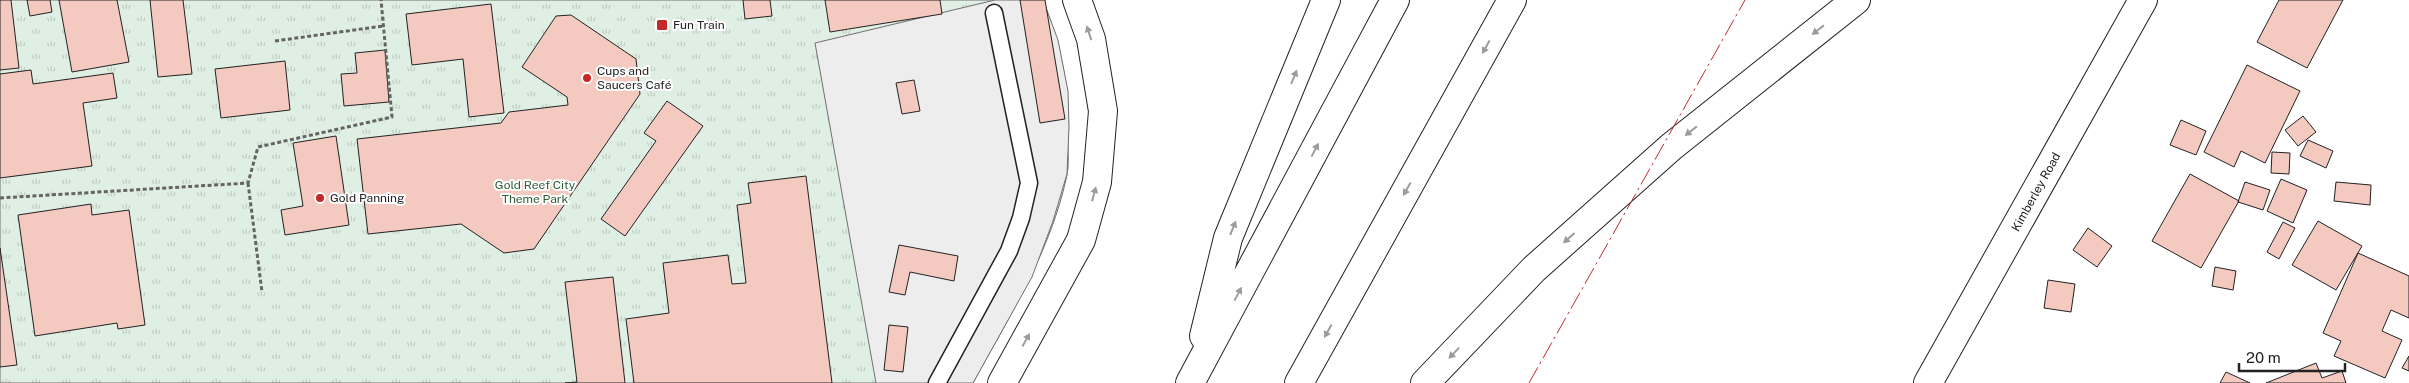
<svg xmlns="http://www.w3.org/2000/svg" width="2409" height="383" font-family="'Public Sans',sans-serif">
  <defs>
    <pattern id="grass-tufts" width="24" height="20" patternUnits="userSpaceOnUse" patternTransform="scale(1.25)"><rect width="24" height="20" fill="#e0efe3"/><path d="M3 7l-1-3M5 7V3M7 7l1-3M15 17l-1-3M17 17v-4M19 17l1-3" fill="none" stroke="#c0cdc2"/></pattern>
  </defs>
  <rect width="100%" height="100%" fill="#fff"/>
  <path fill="url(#grass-tufts)" stroke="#6f6f6f" d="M0,0H1043C1062,49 1071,92 1068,145C1068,155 1069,166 1067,175C1051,251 1009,317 973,383H0Z"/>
  <path fill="#ededed" stroke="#6f6f6f" d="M995,0H1043L1058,40L1068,91L1069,127L1067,174L1053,221L1032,277L973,383H876L815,43Z"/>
  <path fill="#f3c9c0" stroke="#222" d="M0,0H11L19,68L0,70Z
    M27,0H50L52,12L30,16Z
    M59,0H117L129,62L72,72Z
    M150,0H183L192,74L158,77Z
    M743,0H770L772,16L745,19Z
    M825,0H940L942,14L830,32Z
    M1020,0H1045L1065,119L1040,123Z
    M2279,0H2343L2307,68L2257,42Z
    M491,4L504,113L469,117L463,59L412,65L406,14Z
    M571,15L636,59L640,94L534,249L504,253L461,224L368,234L357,139L501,123L509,112L568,105L567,97L522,67L556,16Z
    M385,50L389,102L344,106L341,74L357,73L355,53Z
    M285,61L290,110L221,118L215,69Z
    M2247,65L2300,91L2265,163L2241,151L2234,167L2204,152Z
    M31,70L33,84L113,73L117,98L83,103L92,166L0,178V74Z
    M914,80L920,111L902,114L896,83Z
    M667,101L703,126L625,236L601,219L656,141L644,133Z
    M2303,116L2316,132L2298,146L2285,130Z
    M2181,120L2206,131L2196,155L2170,145Z
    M336,136L349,225L285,235L281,210L303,206L293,143Z
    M2308,140L2333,151L2326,168L2300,156Z
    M2272,152L2290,153L2289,174L2271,173Z
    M2190,174L2239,201L2201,268L2152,241Z
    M806,176L832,383H634L626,319L669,313L663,263L728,255L732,284L746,283L737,205L751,203L748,183Z
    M2281,179L2307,190L2293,223L2267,211Z
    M2245,182L2270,190L2263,210L2238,202Z
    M2336,182L2371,185L2370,205L2334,201Z
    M91,204L92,215L129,210L145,325L118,329L117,323L35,336L18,215Z
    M2318,221L2362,246L2336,290L2292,265Z
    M2283,222L2295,228L2279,259L2267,252Z
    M2088,228L2112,246L2097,267L2073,250Z
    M899,245L958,256L954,281L910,272L905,295L889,292Z
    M0,248L17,365L0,367Z
    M2358,253L2409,276V318L2391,310L2382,331L2402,340L2385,378L2334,356L2341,341L2323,333Z
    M2215,267L2236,271L2233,290L2212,286Z
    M613,277L625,383H565L577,382L565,282Z
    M2048,280L2075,284L2071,312L2044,308Z
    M889,325L908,327L903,372L884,370Z
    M2409,356V371L2402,368Z
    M2316,363L2322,378L2342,371L2346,383H2266Z
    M2226,372L2250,383H2220Z"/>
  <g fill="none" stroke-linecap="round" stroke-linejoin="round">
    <g stroke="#222" stroke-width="19">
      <path id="lane" d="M937,383L1009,251L1021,218L1029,183L994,13"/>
    </g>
    <g stroke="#222" stroke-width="30">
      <path id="secondary" d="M1928,383L2143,0"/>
    </g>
    <g stroke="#222" stroke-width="30">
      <path id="highway" d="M1204,336L1228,238L1326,0
        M1002,383L1081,240L1097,182L1103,111L1091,39L1077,0
        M1190,383L1395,0
        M1299,383L1512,0
        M1425,383L1534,269L1671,147L1856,0"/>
    </g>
    <path stroke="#646464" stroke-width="3" stroke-dasharray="4 2.5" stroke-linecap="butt" d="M275,41L383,26
      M248,183L262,292
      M0,198L248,183L258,147L392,117L381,0"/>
    <use href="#lane" stroke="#fff" stroke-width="16"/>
    <use href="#secondary" stroke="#fff" stroke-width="28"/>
    <use href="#highway" stroke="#fff" stroke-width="28"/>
    <path stroke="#c62828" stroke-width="1" stroke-dasharray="18 4 2.5 4" stroke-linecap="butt" d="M1529,383L1745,0"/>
  </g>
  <defs><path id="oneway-solid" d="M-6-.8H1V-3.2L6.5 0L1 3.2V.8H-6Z" transform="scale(1.25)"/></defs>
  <g fill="#9c9c9c">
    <use href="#oneway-solid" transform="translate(1818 30) rotate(142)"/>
    <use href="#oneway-solid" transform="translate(1089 33) rotate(-108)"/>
    <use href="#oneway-solid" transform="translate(1486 47) rotate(119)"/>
    <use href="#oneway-solid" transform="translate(1294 77) rotate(-68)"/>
    <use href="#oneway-solid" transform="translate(1691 131) rotate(142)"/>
    <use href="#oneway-solid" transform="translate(1315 150) rotate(-62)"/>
    <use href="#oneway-solid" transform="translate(1407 189) rotate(119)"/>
    <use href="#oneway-solid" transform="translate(1094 194) rotate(-75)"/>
    <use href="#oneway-solid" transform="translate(1233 228) rotate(-68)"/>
    <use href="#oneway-solid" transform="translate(1569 238) rotate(138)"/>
    <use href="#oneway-solid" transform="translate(1238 294) rotate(-62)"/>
    <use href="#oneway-solid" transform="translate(1328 331) rotate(119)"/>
    <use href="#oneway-solid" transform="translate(1026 340) rotate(-61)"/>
    <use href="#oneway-solid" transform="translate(1454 353) rotate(134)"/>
  </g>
  <g fill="#c62828" stroke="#fff" stroke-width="2">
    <rect x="656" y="19" width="12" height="12" rx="2.5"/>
    <circle cx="587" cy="78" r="5"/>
    <circle cx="320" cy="198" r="5"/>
  </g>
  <g text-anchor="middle" stroke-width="4" stroke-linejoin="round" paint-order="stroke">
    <g font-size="12" fill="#222" stroke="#fff" text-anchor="start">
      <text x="673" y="29">Fun Train</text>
      <text x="597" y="75">Cups and<tspan x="597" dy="14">Saucers Café</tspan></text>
      <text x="330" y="202">Gold Panning</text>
    </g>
    <g font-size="12" fill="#2f5e38" stroke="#fff">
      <text x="535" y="189">Gold Reef City<tspan x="535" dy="14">Theme Park</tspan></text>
    </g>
    <g font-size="12" fill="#222" stroke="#fff">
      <text transform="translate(2036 192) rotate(-61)" y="4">Kimberley Road</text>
    </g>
  </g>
  <path d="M2239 363v8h106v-8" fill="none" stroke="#222222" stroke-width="2.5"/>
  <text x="2246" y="363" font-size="15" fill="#222222" stroke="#ffffff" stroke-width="4" paint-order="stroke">20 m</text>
</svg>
